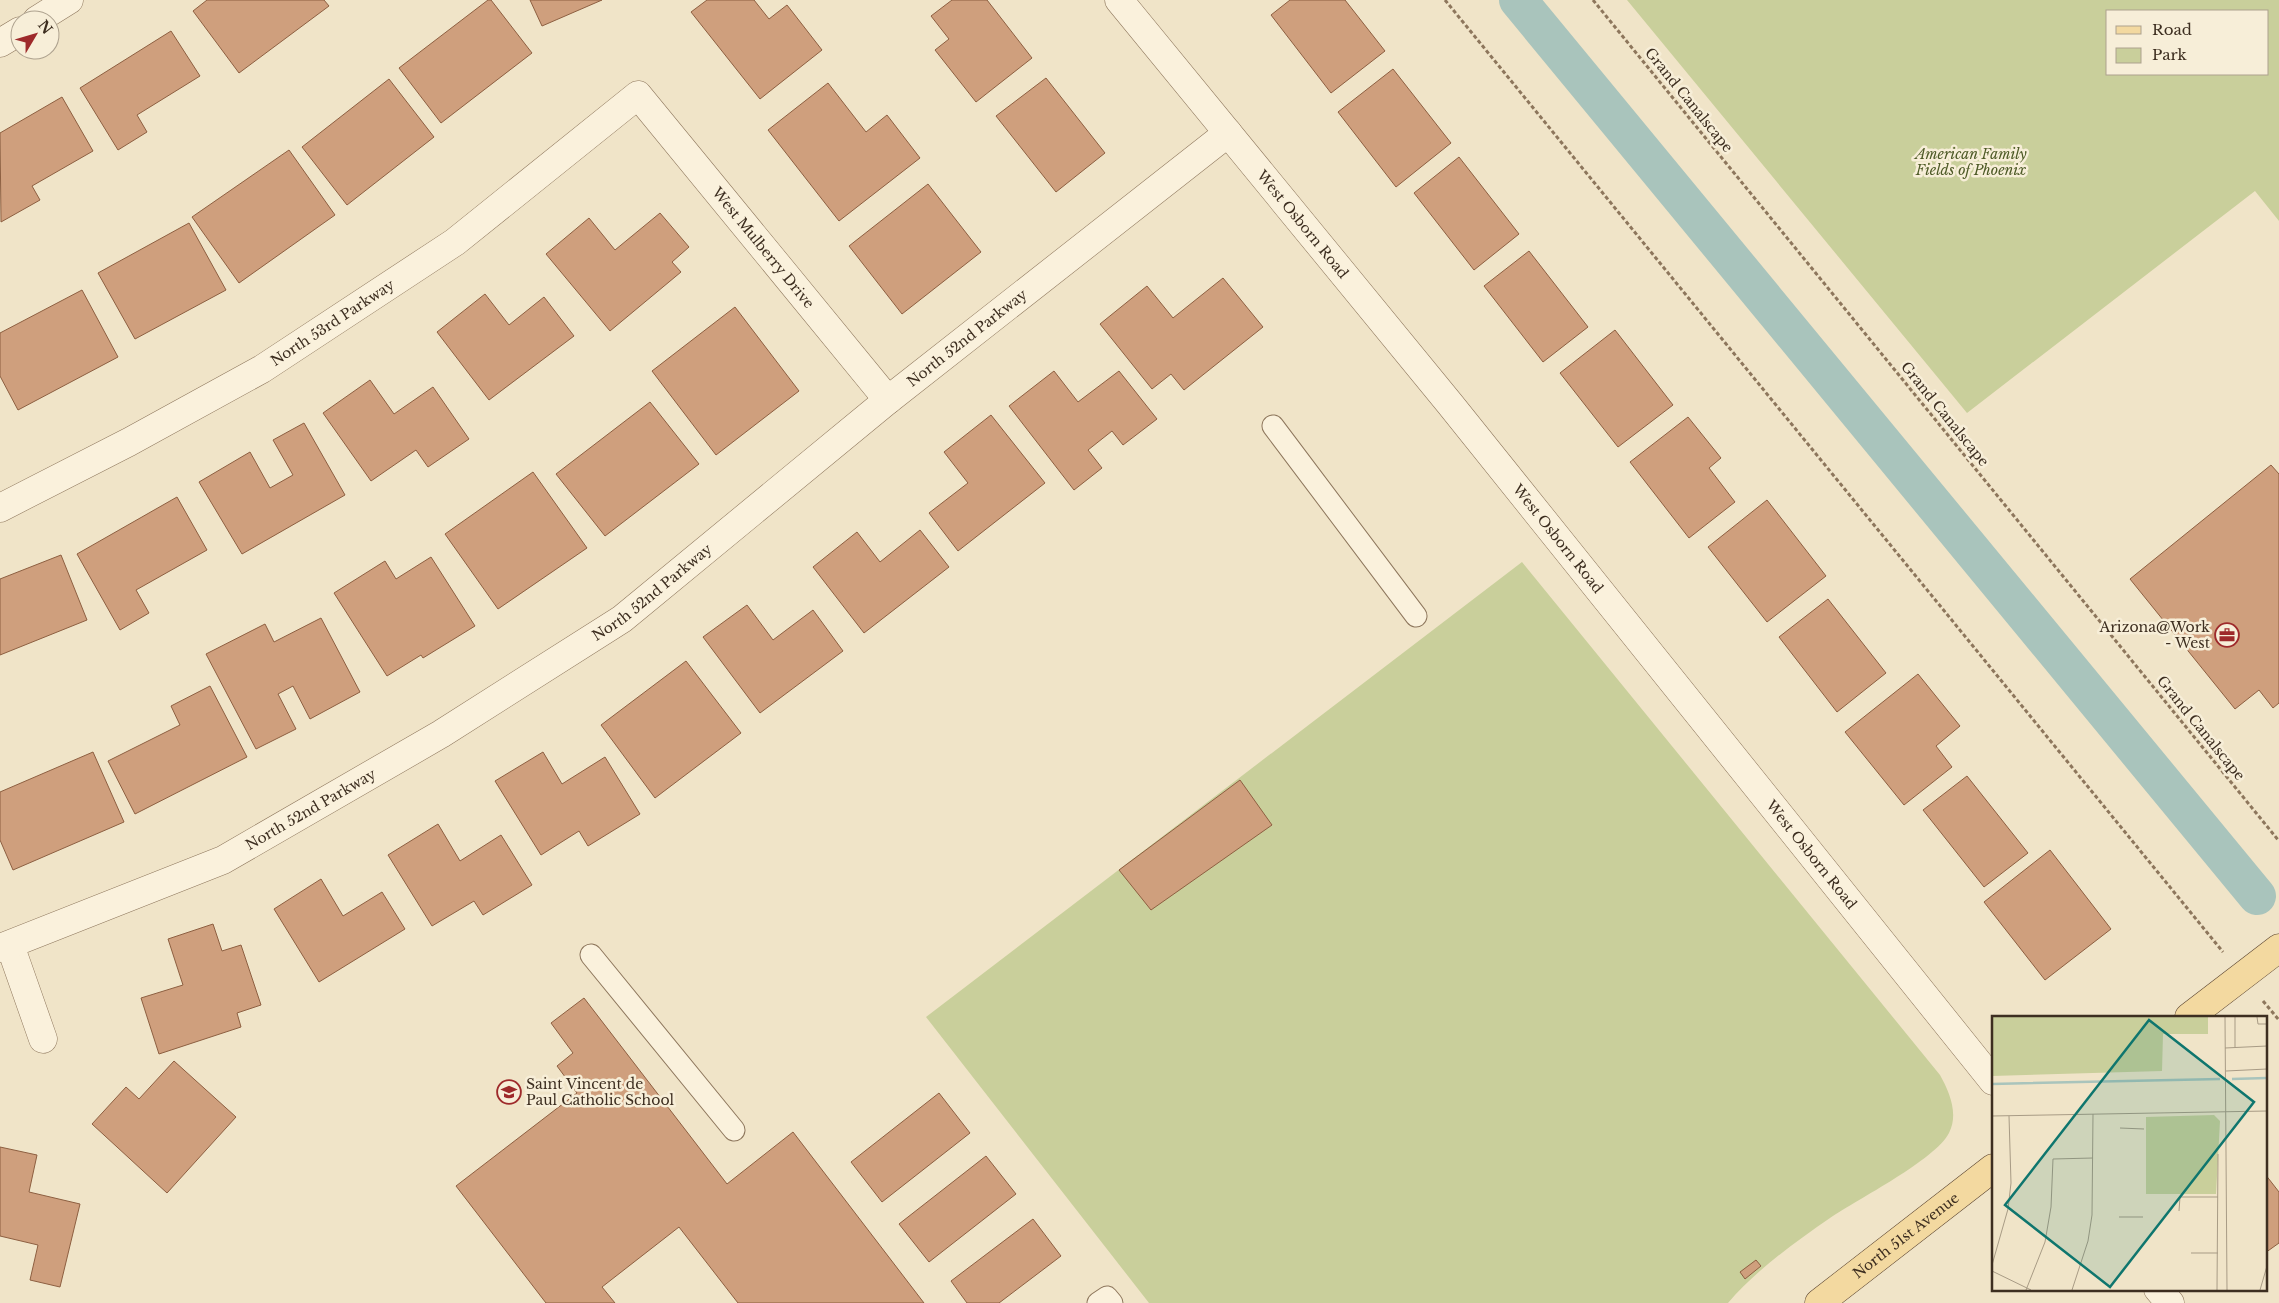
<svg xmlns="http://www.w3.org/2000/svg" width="2279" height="1303" font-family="'Libre Baskerville',serif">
  <rect width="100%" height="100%" fill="#f0e4c8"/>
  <path fill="#c9cf9b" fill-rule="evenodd" d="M1627,0H2279V221L2255,191L1967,413ZM2268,11V74H2108V11Z
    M1522,562L1940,1075C1949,1091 1959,1114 1949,1133C1935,1160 1858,1199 1830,1218C1794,1243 1756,1270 1728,1303H1149L926,1017Z"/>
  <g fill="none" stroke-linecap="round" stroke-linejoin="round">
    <path stroke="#a9c4bc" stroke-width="38" d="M1518,0L2257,896"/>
  </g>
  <path fill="#cf9f7d" stroke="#8d5f41" d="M207,0H324L329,6L239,73L193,11Z
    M488,0H491L532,53L441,123L399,68Z
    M530,0H602L542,26Z
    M707,0H754L769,19L787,5L822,50L760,99L691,12Z
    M952,0H987L1032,58L976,102L935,50L949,39L931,16Z
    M1290,0H1345L1385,51L1331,93L1271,15Z
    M171,31L200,76L137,115L147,132L118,150L80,88Z
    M1393,69L1451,143L1396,187L1338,112Z
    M1046,78L1105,153L1056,192L996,116Z
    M389,79L434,137L347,205L302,147Z
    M828,83L866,132L887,115L920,158L839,221L768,130Z
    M62,97L93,151L32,186L40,200L1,222L0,133Z
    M289,150L335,215L239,283L192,217Z
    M1459,157L1519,234L1474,270L1414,193Z
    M928,184L981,252L902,314L849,246Z
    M660,213L689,247L672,262L681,272L610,331L546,254L589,218L615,250Z
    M189,223L226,290L135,339L98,273Z
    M1529,251L1588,327L1543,362L1484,286Z
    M1223,278L1263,327L1184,390L1171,374L1152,389L1100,324L1147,286L1173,318Z
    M82,290L118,357L18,410L0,376V333Z
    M485,294L509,325L544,297L574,336L489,400L437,332Z
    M735,307L799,391L716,455L652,371Z
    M1615,330L1673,405L1618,447L1560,373Z
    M1054,371L1078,402L1119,371L1157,419L1123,445L1112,431L1088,450L1102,468L1074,490L1009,406Z
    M370,380L394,414L433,387L469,439L428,467L416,450L371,481L323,413Z
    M650,402L699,464L605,536L556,474Z
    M991,415L1045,483L958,551L929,513L968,483L944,452Z
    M1688,417L1721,458L1709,468L1735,502L1689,538L1630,462Z
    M304,423L345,495L242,554L199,482L250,452L270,488L293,475L273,440Z
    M2271,465L2279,474V703L2273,708L2259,690L2235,709L2130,579Z
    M533,472L587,548L498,609L445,534Z
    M177,497L207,550L136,590L149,613L120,630L77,554Z
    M1767,500L1826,576L1767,622L1708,547Z
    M920,530L949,567L864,633L813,567L857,532L880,562Z
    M61,555L87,620L0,655V579Z
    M431,557L475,626L423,658L421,655L387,676L334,593L385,561L396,579Z
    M1828,599L1886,673L1837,712L1779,637Z
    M747,605L773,640L813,610L843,651L760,713L703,637Z
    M321,618L360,692L310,719L293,686L278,694L296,729L256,749L206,654L265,624L274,642Z
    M686,661L741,733L655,798L601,725Z
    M1918,674L1960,726L1936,746L1952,767L1904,805L1845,732Z
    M210,686L247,757L135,814L108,761L180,725L171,706Z
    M93,752L124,822L13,870L0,840V792Z
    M543,752L562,784L605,757L640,814L588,846L579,831L541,855L495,781Z
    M1967,776L2028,853L1984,887L1923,810Z
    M1240,780L1272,825L1151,910L1119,870Z
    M438,824L460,861L501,835L532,885L483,915L474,901L432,926L388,855Z
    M2050,850L2111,929L2045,980L1984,902Z
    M321,879L343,916L382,892L405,929L319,982L274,909Z
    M213,924L222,951L241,945L261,1005L237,1013L241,1027L159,1054L141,998L183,985L168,939Z
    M584,998L727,1184L793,1132L924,1303H738L679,1227L602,1287L615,1303H546L456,1186L577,1093L557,1066L573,1053L551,1023Z
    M174,1061L236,1117L167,1193L92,1124L126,1087L139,1099Z
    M939,1093L970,1133L882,1202L851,1162Z
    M0,1147L37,1155L29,1192L80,1204L60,1287L30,1280L38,1245L0,1236Z
    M986,1156L1016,1194L929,1262L899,1224Z
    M2265,1174L2279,1192V1243L2265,1253Z
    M1033,1219L1061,1256L999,1303H967L951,1281Z
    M1756,1260L1761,1266L1745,1279L1740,1272Z"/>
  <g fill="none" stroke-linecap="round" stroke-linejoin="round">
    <g stroke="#8d765c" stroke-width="23">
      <path id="service" d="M1273,426L1416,616
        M591,955L734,1130
        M1098,1303L1107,1297L1112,1303"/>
    </g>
    <g stroke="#8d765c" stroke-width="29">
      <g id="minor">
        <path d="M37,20L69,0"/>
        <path d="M0,43L20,31"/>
        <path id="s1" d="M0,508L129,442L262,369L455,242L638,95L888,400"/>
        <path d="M10,945L43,1039"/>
        <path id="s2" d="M0,948L223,860L441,734L622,619L888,400L1228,133"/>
      </g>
    </g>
    <g stroke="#8d765c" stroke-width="29">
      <g id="tertiary">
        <path id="s3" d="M1119,0L1450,404L1993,1081"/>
        <path d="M2158,1289L2170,1303"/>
      </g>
    </g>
    <g stroke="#5b4430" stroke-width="29">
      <g id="primary">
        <path d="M2189,1017L2279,948"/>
        <path id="s4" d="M1819,1303L1993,1168"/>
      </g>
    </g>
    <path stroke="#8d765c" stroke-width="3" stroke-dasharray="4 2.5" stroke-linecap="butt" d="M1445,0L2223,952
      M1593,0L2279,841
      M2263,1001L2279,1020"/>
    <use href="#service" stroke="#faf1dc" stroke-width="21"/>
    <use href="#minor" stroke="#faf1dc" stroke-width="28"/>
    <use href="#tertiary" stroke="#faf1dc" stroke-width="28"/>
    <use href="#primary" stroke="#f3d9a0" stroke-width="28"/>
  </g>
  <defs>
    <g id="office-ring" transform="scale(1.25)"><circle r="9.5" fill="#f7eed8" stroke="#9e2a2b" stroke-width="1.5"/><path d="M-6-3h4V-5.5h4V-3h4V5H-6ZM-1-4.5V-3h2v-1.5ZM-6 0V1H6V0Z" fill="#9e2a2b"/></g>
    <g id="school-ring" transform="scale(1.25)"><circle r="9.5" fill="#f7eed8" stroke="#9e2a2b" stroke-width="1.5"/><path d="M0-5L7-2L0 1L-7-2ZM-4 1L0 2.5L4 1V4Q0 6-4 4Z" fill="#9e2a2b"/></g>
  </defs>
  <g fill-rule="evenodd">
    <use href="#office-ring" x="2227" y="635"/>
    <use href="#school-ring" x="509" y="1092"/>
  </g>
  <g text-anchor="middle" stroke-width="5" stroke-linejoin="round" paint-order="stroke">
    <g font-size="14" fill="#3d2e20" stroke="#f7eed8">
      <text transform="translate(1689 100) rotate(51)" y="5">Grand Canalscape</text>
      <text dy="5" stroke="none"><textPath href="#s3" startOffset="290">West Osborn Road</textPath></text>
      <text dy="5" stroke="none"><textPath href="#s1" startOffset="960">West Mulberry Drive</textPath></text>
      <text dy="5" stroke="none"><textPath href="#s1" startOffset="381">North 53rd Parkway</textPath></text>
      <text dy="5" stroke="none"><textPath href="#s2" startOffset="1151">North 52nd Parkway</textPath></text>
      <text transform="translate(1945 414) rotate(51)" y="5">Grand Canalscape</text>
      <text dy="5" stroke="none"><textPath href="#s3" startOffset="695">West Osborn Road</textPath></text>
      <text dy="5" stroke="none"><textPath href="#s2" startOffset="746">North 52nd Parkway</textPath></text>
      <text transform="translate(2201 728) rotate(51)" y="5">Grand Canalscape</text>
      <text dy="5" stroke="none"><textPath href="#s2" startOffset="341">North 52nd Parkway</textPath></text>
      <text dy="5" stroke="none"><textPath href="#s3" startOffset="1100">West Osborn Road</textPath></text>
      <text dy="5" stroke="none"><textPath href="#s4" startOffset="110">North 51st Avenue</textPath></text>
    </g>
    <g font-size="14" font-style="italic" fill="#4d5a26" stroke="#f7eed8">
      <text x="1971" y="159">American Family<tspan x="1971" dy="16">Fields of Phoenix</tspan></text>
    </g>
    <g font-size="14" fill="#3d2e20" stroke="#f7eed8" text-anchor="end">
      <text x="2210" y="632">Arizona@Work<tspan x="2210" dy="16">- West</tspan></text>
      <text x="526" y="1089" text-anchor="start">Saint Vincent de<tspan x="526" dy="16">Paul Catholic School</tspan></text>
    </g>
  </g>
  <g transform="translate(1992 1016)">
    <rect width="275" height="275" fill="#f0e4c8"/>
    <path d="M0,1H216V18H171L170,55L0,60ZM222,99L228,105L224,178H154V101Z" fill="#c9cf9b"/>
    <path fill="none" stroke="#a9c4bc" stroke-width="2.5" d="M240,63L275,62M0,68L228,63"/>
    <path fill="none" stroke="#a89b85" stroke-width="1" d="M233,1L235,274M265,1L266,8H275M243,31V1M233,32L275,30M234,55L275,53M0,100L275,95M128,112L152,113M187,195L188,181H226M127,201H151M199,237H226M0,249L16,193L19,167L17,100M0,255L39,274M34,274L53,226L59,191L61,143L101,142M80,274L96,225L100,199L101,98M225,274L226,138M268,274L275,250"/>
    <path fill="#0f766e" fill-opacity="0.15" stroke="#0f766e" stroke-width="2.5" d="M157,4L262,86L118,271L13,189Z"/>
    <rect width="275" height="275" fill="none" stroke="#3d2e20" stroke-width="2.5"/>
  </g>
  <rect x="2106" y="10" width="162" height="65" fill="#f7eed8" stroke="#ada18e"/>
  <rect x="2116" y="26" width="25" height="8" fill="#f3d9a0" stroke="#ada18e"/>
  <text x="2152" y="35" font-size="15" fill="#3d2e20">Road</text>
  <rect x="2116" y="48" width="25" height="15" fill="#c9cf9b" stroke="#ada18e"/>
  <text x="2152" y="60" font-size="15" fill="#3d2e20">Park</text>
  <g transform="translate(35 35) rotate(52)"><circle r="24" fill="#f7eed8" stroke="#ada18e"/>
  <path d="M0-4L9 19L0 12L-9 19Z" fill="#9e2a2b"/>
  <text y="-8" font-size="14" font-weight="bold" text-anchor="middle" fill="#3d2e20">N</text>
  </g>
</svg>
